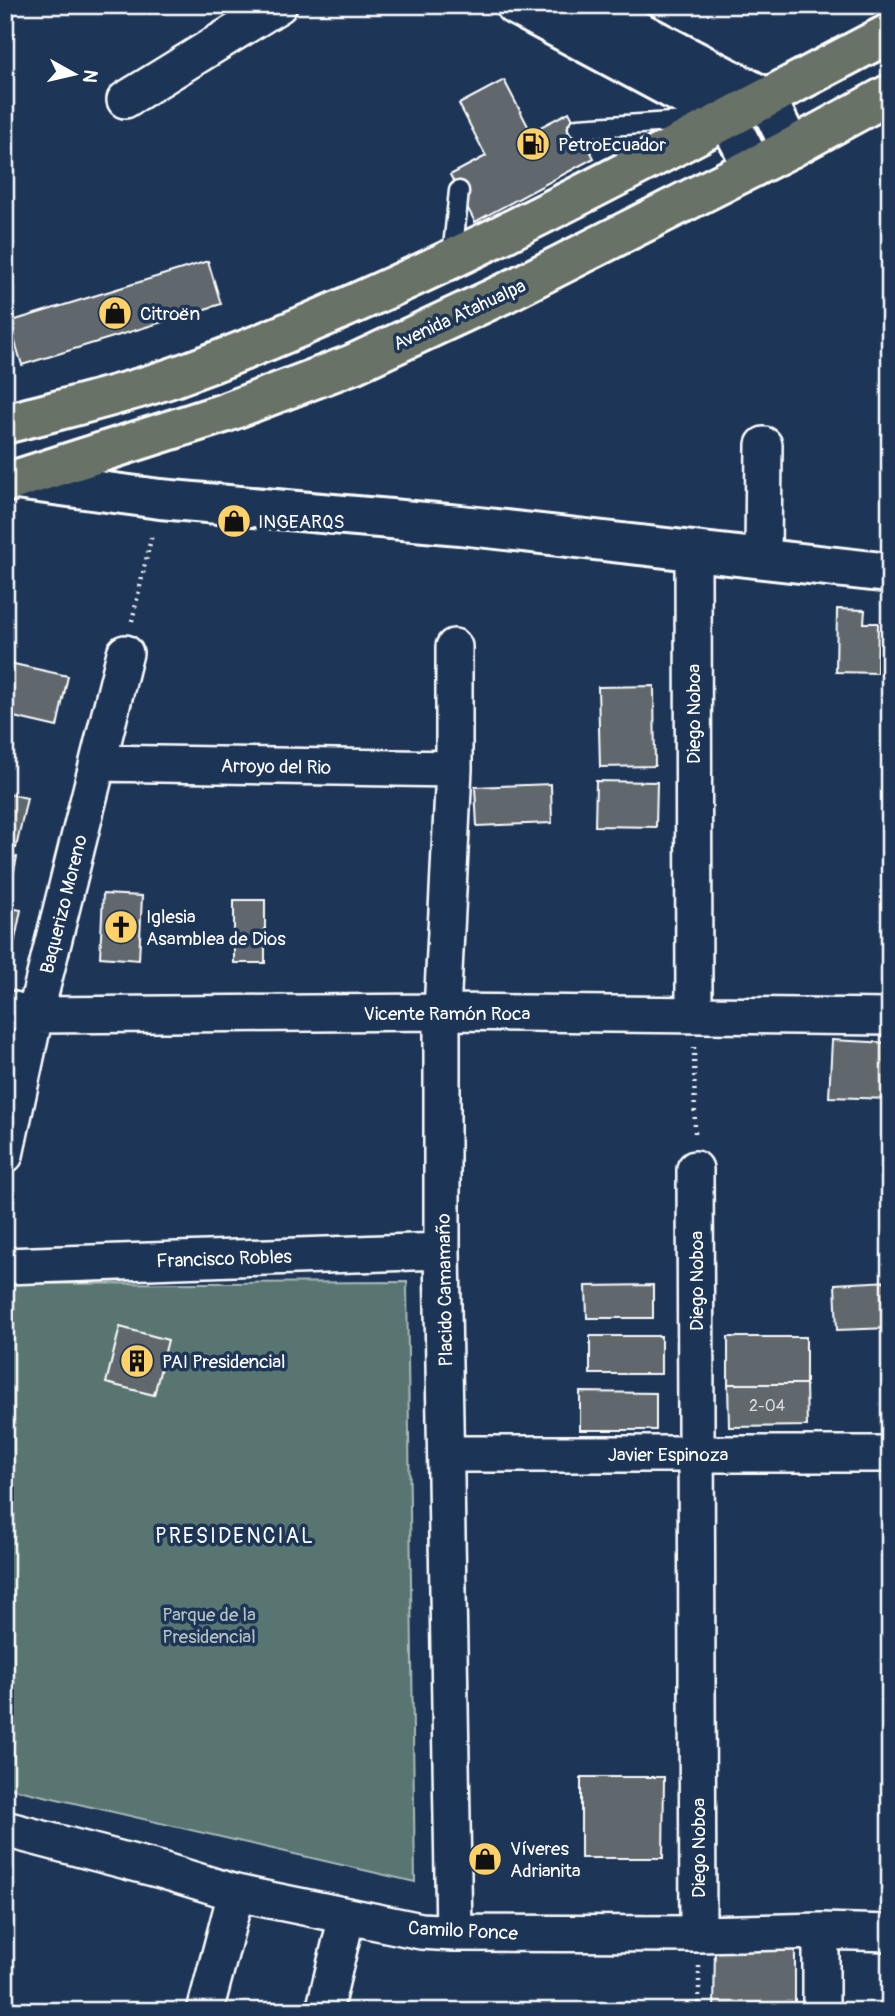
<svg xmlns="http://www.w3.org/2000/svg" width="895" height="2016" font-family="Pangolin,sans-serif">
  <rect width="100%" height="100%" fill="#1d3557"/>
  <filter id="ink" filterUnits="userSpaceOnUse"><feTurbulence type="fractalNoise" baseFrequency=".0143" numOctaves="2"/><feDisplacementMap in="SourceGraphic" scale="14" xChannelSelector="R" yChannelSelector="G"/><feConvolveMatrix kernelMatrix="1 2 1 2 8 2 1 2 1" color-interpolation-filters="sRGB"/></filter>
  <g filter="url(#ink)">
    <path fill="#587572" stroke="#acbab8" stroke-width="2" d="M407,1282L415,1882L5,1787V1284Z"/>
    <path fill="#61686d" stroke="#fff" stroke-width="2" d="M504,80L531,132L569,112L594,158L475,222L450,175L486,156L459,104Z
      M208,261L221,304L22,365L9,322Z
      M837,609L865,610L864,623H878L877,673L836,672Z
      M5,662L68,676L57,727L5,715Z
      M654,686L655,766L600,767L598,687Z
      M596,781L657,782L656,827L595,826Z
      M551,784L552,823L477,826L475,787Z
      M5,793L27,798L16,848L5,846Z
      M5,855L17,857L6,907H5Z
      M103,894L142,896L139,960L100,957Z
      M234,900H265V963H234Z
      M5,907L21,910L10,964L5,963Z
      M832,1040L890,1043V1099L829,1097Z
      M890,1281V1328L837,1330L835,1284Z
      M653,1285V1318H587L586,1286Z
      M120,1327L168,1340L154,1395L106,1383Z
      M590,1336H661V1374H590Z
      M728,1337H806V1384H728Z
      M728,1384H806L807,1426L729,1427Z
      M580,1392L656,1393V1430H580Z
      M581,1777H664L663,1858H581Z
      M715,1945H795V2011H714Z"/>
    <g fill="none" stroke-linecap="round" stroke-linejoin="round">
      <g stroke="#fff" stroke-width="23">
        <path id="service" d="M578,128L703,120
          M452,257L459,191"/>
      </g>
      <g stroke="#fff" stroke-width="40">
        <path id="minor" d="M125,100L279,5
          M693,551L694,1014
          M763,558L764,445
          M98,763L454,769
          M5,1008L35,1015L442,1012L890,1017
          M5,1155L35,1015L125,653
          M695,1169L698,1934
          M5,1266L442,1251
          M447,1454H890
          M5,1829L161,1870L236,1893L421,1931L454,1933L698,1934L821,1931L890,1933
          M821,1931V2011
          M454,1933L442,1251V1012L454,769V647
          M205,2011L236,1893
          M324,2011L347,1916"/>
      </g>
      <g stroke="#fff" stroke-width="44">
        <path id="tertiary" d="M515,5L728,119L753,167
          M588,5L766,98L791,148
          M16,480L160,499L460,525L890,573"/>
      </g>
      <g stroke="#fff" stroke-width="44">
        <path id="primary" d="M5,424C61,409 119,396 174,377C423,286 655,156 890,33
          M5,483L224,413L353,364L505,293L791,148L890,94"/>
      </g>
      <path stroke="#fff" stroke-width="4.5" stroke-dasharray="2 5" stroke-linecap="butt" d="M132,621L152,534
        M694,1047L695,1136
        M699,1966V2011"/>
      <use href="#service" stroke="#1d3557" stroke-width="18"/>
      <use href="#minor" stroke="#1d3557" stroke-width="35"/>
      <use href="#tertiary" stroke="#1d3557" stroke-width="38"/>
      <use href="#primary" stroke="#697266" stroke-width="38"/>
    </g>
  </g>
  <defs>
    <g id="fuel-disc" transform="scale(1.75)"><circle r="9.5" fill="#ffd166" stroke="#1d3557"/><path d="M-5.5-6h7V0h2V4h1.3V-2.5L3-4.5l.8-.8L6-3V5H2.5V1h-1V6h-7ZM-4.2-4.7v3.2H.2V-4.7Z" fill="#111"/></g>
    <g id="shop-disc" transform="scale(1.75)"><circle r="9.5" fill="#ffd166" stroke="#1d3557"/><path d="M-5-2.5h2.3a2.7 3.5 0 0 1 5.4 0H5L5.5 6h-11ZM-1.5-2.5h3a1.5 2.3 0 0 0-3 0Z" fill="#111"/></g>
    <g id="church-disc" transform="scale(1.75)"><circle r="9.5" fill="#ffd166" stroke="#1d3557"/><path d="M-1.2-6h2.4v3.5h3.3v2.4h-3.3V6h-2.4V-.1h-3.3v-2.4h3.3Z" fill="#111"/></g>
    <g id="building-disc" transform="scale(1.75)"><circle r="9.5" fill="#ffd166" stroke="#1d3557"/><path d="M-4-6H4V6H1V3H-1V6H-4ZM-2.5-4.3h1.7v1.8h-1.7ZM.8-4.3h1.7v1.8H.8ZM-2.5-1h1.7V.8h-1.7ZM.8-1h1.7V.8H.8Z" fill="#111"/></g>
  </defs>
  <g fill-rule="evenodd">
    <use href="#fuel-disc" x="533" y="144"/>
    <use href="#shop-disc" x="115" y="313"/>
    <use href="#shop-disc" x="234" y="521"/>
    <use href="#church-disc" x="121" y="927"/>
    <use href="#building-disc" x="137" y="1361"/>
    <use href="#shop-disc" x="485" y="1859"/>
  </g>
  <g text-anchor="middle" stroke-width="7" stroke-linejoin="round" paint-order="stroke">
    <g font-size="16" fill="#d8d9da">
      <text x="767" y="1411">2-04</text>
    </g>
    <g font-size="19" fill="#fff" stroke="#1d3557" text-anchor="start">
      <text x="558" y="151">PetroEcuador</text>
      <text x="140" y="320">Citroën</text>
      <text x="258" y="528">INGEARQS</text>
      <text x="146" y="923">Iglesia<tspan x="146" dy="22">Asamblea de Dios</tspan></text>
      <text x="162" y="1368">PAI Presidencial</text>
      <text x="510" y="1855">Víveres<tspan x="510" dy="22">Adrianita</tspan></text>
    </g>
    <g font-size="19" fill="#fff" stroke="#1d3557">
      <text transform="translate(459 314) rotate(-25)" y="7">Avenida Atahualpa</text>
      <text transform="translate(693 714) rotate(-90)" y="7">Diego Noboa</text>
      <text transform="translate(276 766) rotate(1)" y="7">Arroyo del Rio</text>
      <text transform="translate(63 904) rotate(-76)" y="7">Baquerizo Moreno</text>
      <text x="447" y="1020">Vicente Ramón Roca</text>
      <text transform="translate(224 1258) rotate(-2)" y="7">Francisco Robles</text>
      <text transform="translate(696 1281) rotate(-90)" y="7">Diego Noboa</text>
      <text transform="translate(444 1290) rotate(-91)" y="7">Placido Camamaño</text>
      <text x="668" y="1461">Javier Espinoza</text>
      <text transform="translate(698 1848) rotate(-90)" y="7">Diego Noboa</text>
      <text transform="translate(463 1930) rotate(3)" y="7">Camilo Ponce</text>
    </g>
    <g font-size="19" fill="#b4c1c0" stroke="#1d3557">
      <text x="209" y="1621">Parque de la<tspan x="209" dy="22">Presidencial</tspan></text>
    </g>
    <g font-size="21" letter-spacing="2" fill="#fff" stroke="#1d3557">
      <text x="235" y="1543">PRESIDENCIAL</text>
    </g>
  </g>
  <rect width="895" height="2016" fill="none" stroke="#1d3557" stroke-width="28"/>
  <rect x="14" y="14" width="867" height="1988" fill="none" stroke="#fff" stroke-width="2.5" filter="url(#ink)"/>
  <g transform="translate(74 74) rotate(98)" stroke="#1d3557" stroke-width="5" paint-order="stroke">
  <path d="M0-5L12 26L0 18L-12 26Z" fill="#ffffff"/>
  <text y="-10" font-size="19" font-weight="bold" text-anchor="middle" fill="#ffffff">N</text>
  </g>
</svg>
